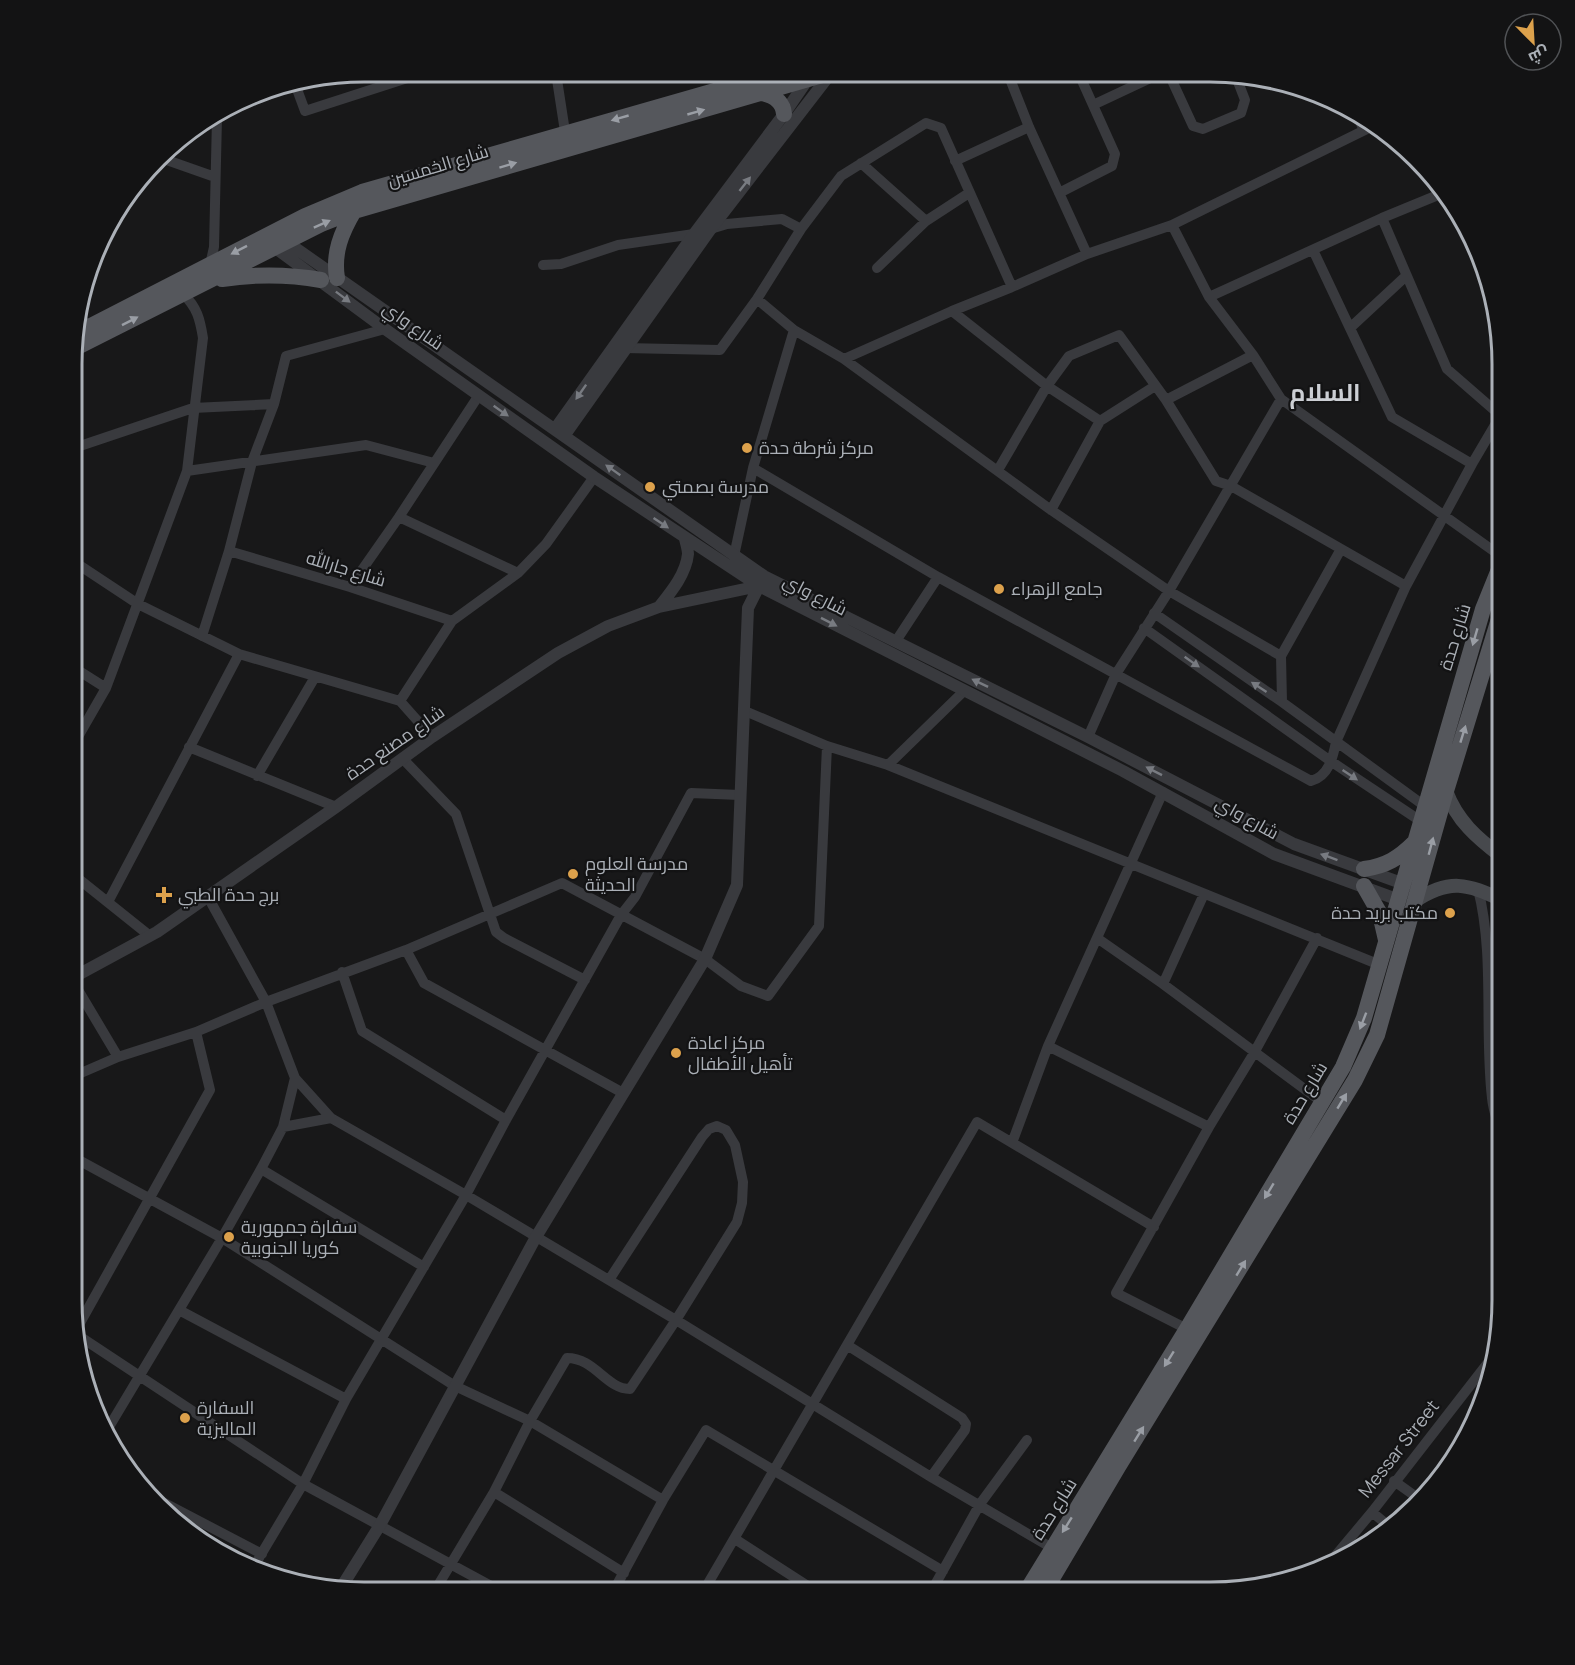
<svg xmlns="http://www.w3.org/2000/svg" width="1575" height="1665" font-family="Manrope,Cairo,sans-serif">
  <rect width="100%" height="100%" fill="#181819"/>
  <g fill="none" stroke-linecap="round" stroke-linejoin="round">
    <path stroke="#393a3e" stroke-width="10" d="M556,73L566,138
      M1008,74L1029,127L1087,254
      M1169,74L1193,126L1203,129L1241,113L1245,100L1235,74
      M299,83L298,92L305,111L426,72
      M1093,105L1159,74
      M1355,111L1364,130
      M161,158L215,177
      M955,161L1029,127
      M861,163L926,221
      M1059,193L1112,166L1115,154L1079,74
      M1382,218L1447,369L1501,416
      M1172,225L1209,297L1253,355L1281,399L1502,557
      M1313,250L1392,417L1472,464
      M210,265L214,247L217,118
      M543,265L561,264L618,245L694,234L727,224L782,219L801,229
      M877,268L926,221L969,193
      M1209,297L1382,218L1438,195L1445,196L1451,199L1490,285
      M757,299L794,330L844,359L1051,510L1169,591L1281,656
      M952,311L1047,386L1100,421
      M78,316L90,327
      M1350,328L1406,276
      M624,348L720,350L757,299L801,229L841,176L926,123L941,128L1012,287
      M844,359L952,311L1012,287L1087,254L1172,225L1373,126
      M1166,400L1253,355
      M77,447L193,408L274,404
      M753,468L938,577L1311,781C1329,776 1333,757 1336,742L1406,586L1472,464L1502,413
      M998,470L1047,386L1069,356L1119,335L1166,400L1216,481L1231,486L1406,586
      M187,471L366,445L434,463
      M1051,510L1100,421L1155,386
      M399,517L518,573
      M229,551L350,587L452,621
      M734,556L753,468L794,330
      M76,563L138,604L239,654L400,701L432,737
      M350,587L399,517L479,395
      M1154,613L1282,702L1426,807
      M1144,628L1332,762L1422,822
      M202,636L229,551L252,462L274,404L286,356L385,329
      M896,641L938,577
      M76,669L106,688
      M400,701L452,621L518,573L546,544L594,477
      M1282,702L1281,656L1341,549
      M745,711L827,746L888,765L964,691
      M1088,737L1116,674L1169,591L1281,399
      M75,742L106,688L187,471L203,338C200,319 197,307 183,294
      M189,747L336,807
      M403,759L456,814L496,932L504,938L585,980
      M888,765L1380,965
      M257,776L315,677
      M75,876L150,936
      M1478,889C1495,956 1484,1029 1492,1098C1493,1111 1499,1125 1502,1138
      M208,897L266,1002L295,1078L331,1118L466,1195L676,1320L931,1477L1052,1548
      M108,902L239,654
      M1097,938L1163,984L1322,1102
      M406,950L424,983L623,1093
      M342,972L362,1031L506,1120
      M74,983L118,1057
      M1163,984L1204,894
      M1048,1046L1209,1127
      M74,1076L118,1057L196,1032L266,1002L406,950L562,883L705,959L741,986L768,996L819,926L827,746
      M283,1127L331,1118
      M1012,1143L1048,1046L1163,792
      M73,1157L222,1238L455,1386L530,1421L663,1500
      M261,1169L424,1267
      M179,1310L346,1399
      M1191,1331L1116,1293L1209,1127L1254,1053L1317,938
      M75,1332L210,1090L196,1032
      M76,1334L303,1484L502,1592
      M847,1345L962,1418L966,1424L965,1430L931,1477
      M106,1432L222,1238L261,1169L283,1127L295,1078
      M1394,1481L1422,1501
      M494,1492L624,1573
      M149,1495L262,1554
      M1372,1512L1391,1528
      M735,1539L817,1592
      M1326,1567L1372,1512L1497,1351
      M253,1568L303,1484L346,1399L466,1195L506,1120L621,915L635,897L691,793L740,795
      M434,1592L494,1492L530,1421L567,1358C595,1358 606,1389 630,1389L676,1320L737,1222L742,1203L743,1182L735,1145L726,1130L717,1126L709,1129L702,1137L609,1280
      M613,1592L663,1500L706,1430L943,1571
      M703,1592L977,1122L1154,1227
      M931,1592L980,1504L1027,1440"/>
    <path stroke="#393a3e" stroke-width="12" d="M281,238L764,576L1088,737L1294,844L1404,884
      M270,244L385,329L594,477L759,586L1123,771L1274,854L1399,900
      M555,429L694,234L784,114L810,76
      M564,436L710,230L831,73
      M659,607C671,592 686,574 688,554C688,550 686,543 685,539
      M74,977L157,932L336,807L432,737L558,653L608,626L659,607L759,586
      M339,1591L380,1525L536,1237L705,959L737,885L748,608L762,580"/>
    <path stroke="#47494d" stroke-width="14" d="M1446,791C1457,821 1477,838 1502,857
      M1415,901C1450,878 1467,884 1502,900"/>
    <path stroke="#55575c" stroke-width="16" d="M762,93C774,96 783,101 784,114
      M337,278C333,253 341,233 354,211
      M222,279C256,274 287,274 321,280
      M77,333L305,216L362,192L777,73
      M77,347L321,224L354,211L829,73
      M1364,869C1386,866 1399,858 1414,843
      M1364,886L1380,914L1386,940
      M1026,1592L1187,1329L1343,1067L1364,1018L1483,609L1502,562
      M1044,1592L1118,1467L1355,1080L1377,1035L1446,791L1502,609"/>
  </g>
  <defs><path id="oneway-solid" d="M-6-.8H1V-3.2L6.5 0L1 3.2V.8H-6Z" transform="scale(1.5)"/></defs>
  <g fill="#9a9ea5">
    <use href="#oneway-solid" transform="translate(696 112) rotate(-16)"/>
    <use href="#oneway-solid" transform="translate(620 118) rotate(164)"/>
    <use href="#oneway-solid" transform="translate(508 165) rotate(-17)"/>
    <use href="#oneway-solid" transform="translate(322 224) rotate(-24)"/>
    <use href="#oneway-solid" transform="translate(239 250) rotate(153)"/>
    <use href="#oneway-solid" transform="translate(130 321) rotate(-27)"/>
    <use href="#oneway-solid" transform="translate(1475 637) rotate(106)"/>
    <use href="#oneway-solid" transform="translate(1463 734) rotate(-73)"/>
    <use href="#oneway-solid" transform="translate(1431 846) rotate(-75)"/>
    <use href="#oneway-solid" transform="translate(1363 1021) rotate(111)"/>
    <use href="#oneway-solid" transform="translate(1342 1101) rotate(-59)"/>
    <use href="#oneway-solid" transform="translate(1269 1191) rotate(121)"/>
    <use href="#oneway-solid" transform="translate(1241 1268) rotate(-59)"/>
    <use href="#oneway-solid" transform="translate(1169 1359) rotate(122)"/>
    <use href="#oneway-solid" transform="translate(1139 1434) rotate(-58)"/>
    <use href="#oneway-solid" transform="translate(1067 1525) rotate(122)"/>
  </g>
  <g fill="#787b81">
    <use href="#oneway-solid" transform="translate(745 184) rotate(-52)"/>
    <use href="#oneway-solid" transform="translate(343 297) rotate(37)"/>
    <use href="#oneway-solid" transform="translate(581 392) rotate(125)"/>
    <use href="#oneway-solid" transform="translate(501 411) rotate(35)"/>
    <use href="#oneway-solid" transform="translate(613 470) rotate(-145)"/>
    <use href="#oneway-solid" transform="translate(661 523) rotate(34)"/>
    <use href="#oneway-solid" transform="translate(829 622) rotate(27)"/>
    <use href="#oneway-solid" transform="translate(1192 662) rotate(35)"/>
    <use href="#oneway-solid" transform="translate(980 683) rotate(-154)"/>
    <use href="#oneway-solid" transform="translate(1259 687) rotate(-147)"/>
    <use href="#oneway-solid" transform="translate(1154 771) rotate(-153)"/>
    <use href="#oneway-solid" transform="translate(1350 775) rotate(34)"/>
    <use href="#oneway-solid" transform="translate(1329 857) rotate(-160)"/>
  </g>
  <g fill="#dca14c" stroke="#131314" stroke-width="2">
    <circle cx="747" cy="448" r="6"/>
    <circle cx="650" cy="487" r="6"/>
    <circle cx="999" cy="589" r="6"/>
    <circle cx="573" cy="874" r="6"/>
    <path d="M161 886h6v6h6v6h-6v6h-6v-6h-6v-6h6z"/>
    <circle cx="1450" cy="913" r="6"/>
    <circle cx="676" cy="1053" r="6"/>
    <circle cx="229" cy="1237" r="6"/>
    <circle cx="185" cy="1418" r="6"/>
  </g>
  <g text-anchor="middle" stroke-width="4.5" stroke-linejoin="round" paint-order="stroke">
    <g font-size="18" fill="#abb0b7" stroke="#131314">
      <text transform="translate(438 166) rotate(-17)" y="6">شارع الخمسين</text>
      <text transform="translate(413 326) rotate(35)" y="6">شارع واي</text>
      <text transform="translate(346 569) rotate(17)" y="6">شارع جارالله</text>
      <text transform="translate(815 595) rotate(27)" y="6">شارع واي</text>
      <text transform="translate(1455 637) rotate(-73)" y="6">شارع حدة</text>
      <text transform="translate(395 743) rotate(-35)" y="6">شارع مصنع حدة</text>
      <text transform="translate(1247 818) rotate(29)" y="6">شارع واي</text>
      <text transform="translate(1305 1093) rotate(-59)" y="6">شارع حدة</text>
      <text transform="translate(1399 1449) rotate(-52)" y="6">Messar Street</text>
      <text transform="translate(1054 1509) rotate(-58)" y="6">شارع حدة</text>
    </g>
    <g font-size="18" fill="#abb0b7" stroke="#131314" text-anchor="start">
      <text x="759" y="454">مركز شرطة حدة</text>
      <text x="662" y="493">مدرسة بصمتي</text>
      <text x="1011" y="595">جامع الزهراء</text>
      <text x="585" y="870">مدرسة العلوم<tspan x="585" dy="21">الحديثة</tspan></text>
      <text x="178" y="901">برج حدة الطبي</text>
      <text x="1438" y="919" text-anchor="end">مكتب بريد حدة</text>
      <text x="688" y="1049">مركز اعادة<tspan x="688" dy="21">تأهيل الأطفال</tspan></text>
      <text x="241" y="1233">سفارة جمهورية<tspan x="241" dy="21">كوريا الجنوبية</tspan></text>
      <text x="197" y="1414">السفارة<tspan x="197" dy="21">الماليزية</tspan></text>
    </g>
    <g font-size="24" font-weight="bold" fill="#cccfd4" stroke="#131314">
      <text x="1325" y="401">السلام</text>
    </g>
  </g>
  <path d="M0 0H1575V1665H0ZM364 82H1210A282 282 0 0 1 1492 364V1300A282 282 0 0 1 1210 1582H364A282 282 0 0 1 82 1300V364A282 282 0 0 1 364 82Z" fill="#131314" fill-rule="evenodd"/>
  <path fill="none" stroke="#abb0b7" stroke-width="3" d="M364 82H1210A282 282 0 0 1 1492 364V1300A282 282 0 0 1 1210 1582H364A282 282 0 0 1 82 1300V364A282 282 0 0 1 364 82Z"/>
  <g transform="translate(1533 42) rotate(156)"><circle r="28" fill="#131314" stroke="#505255" stroke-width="1.5"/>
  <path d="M0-4.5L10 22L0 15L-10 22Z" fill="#dca14c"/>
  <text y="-9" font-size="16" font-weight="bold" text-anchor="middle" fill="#abb0b7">ش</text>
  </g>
</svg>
